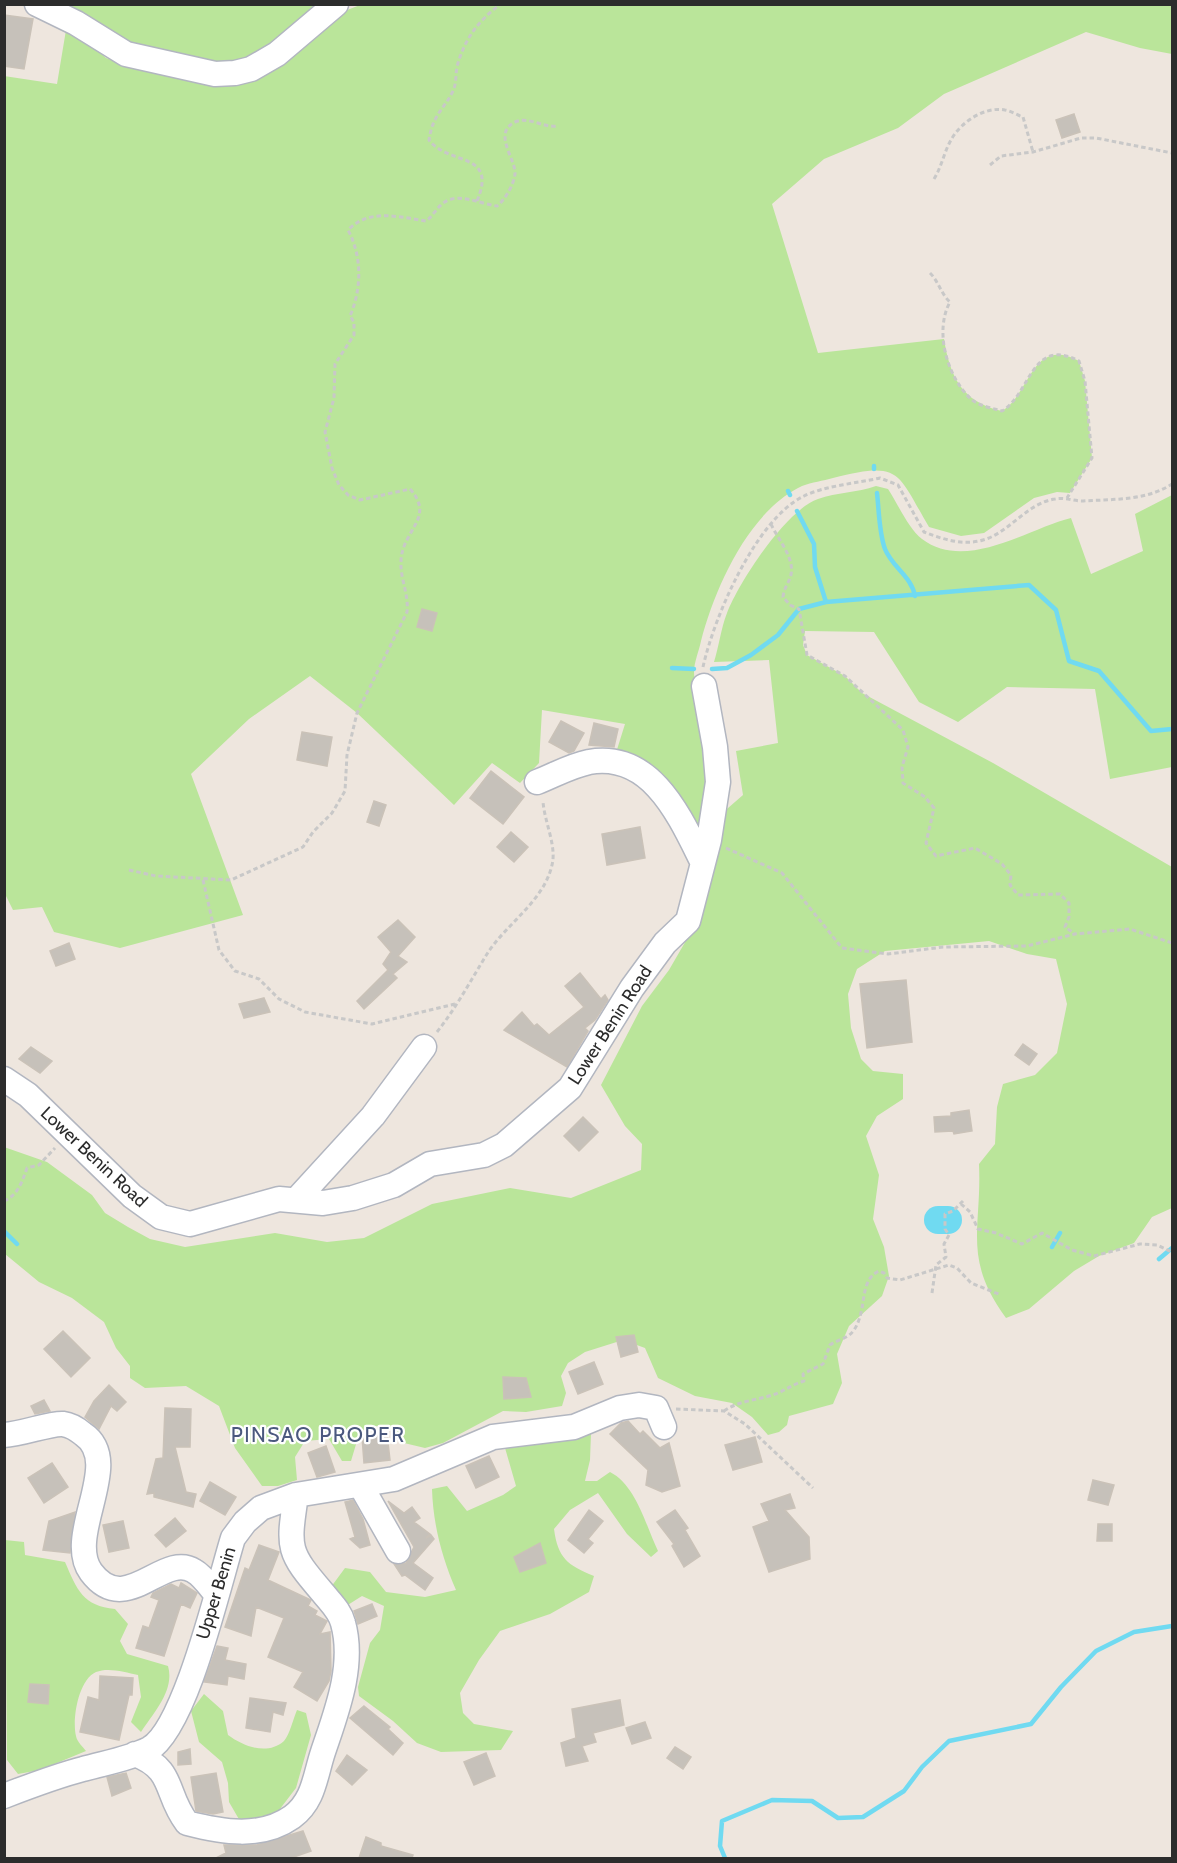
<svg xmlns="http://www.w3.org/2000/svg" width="1177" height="1863" font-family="Cabin,sans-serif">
  <rect width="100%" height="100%" fill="#eee6de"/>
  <path fill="#bae59a" d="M64,5H318L259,55L231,66L130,46Z
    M360,5H1172V54L1140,48L1086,32L944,94L898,128L824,159L772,204L818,353L944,339C950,377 962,402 1002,411C1031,394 1031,336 1079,361L1085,381L1092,458L1070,493L1057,492L1034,498L984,533L961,536L929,527C897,473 902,460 833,478C823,481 812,482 802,486C749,511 715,587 701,641C699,651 694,662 694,672C694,706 708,737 712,770C714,788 703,823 699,842L615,756L625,724L542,710L539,763L520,783L492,763L454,805L357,713L310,676L249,719L191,774L243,915L120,948L54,932L42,907L13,910L5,894L4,76L57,84L66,30L91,44L106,58L128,66L213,84L337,14Z
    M876,486L888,489C898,504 908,528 922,539C966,572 1027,529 1071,518L1091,574L1143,551L1135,514L1172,495V767L1110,779L1095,689L1007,687L958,722L919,702L874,632L805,631L803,645L807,655L845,676L862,693L993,763L1172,867V1208L1152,1217L1134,1243L1099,1256L1074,1271L1029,1309L1006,1318C962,1258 982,1229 979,1164L995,1144L997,1107L1003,1084L1035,1075L1057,1053L1067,1004L1056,959L1027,954L989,941L885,951L857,969L848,994L851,1028L861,1059L873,1071L903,1074V1099L877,1116L866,1136L879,1175L873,1219L884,1247L889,1276L882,1296L849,1326L837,1354L842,1383L833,1404L789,1416L787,1425L779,1432L768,1435L752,1417L732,1403L695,1396L658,1378L645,1348L623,1340L585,1352L568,1363L561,1376L566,1393L562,1406L526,1412L503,1411L443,1443L425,1448L404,1443L395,1430L377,1426L360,1431L351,1461H342L329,1439L305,1441L295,1457L297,1480L278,1486H262L235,1448L219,1406L186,1386L145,1388L130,1378V1366L116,1348L104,1322L72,1298L39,1282L5,1254L4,1147L47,1162L92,1195L105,1213L128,1227L150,1239L185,1247L275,1233L327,1242L364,1238L432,1204L510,1188L571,1198L641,1170L642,1144L625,1126L601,1085L642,1006L669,970L695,925L720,815L743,795L736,751L778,743L769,660L714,662C719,646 721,628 727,613C739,582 786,510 818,499C837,492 857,493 876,486Z
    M581,1429L591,1433L590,1460L585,1481H597L610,1472C636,1485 646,1526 658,1551L651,1557L627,1534L598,1493L570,1510L554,1529C558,1558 567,1565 594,1576L589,1592L550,1614L500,1631L479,1660L460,1693L463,1713L474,1724L513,1731L501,1750L441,1752L417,1743L393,1721L359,1696L358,1687L370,1643L380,1630L384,1606L362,1596L343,1608L331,1587L345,1568L370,1572L386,1592L425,1597L456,1590C442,1558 433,1524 432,1489L447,1486L467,1511L503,1495L516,1486L503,1441Z
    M5,1540L24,1542L25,1555L65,1562C77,1590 83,1606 115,1609L128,1624L120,1641L127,1654L168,1666C175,1690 154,1712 141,1732L131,1722L141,1697L138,1675C125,1672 108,1667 96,1672C78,1680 72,1720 76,1736C77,1742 83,1747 86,1751L40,1770L18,1774L7,1760Z
    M204,1694L223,1711L228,1735C243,1746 267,1756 284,1741C290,1734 293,1719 297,1710L306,1713L311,1735L296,1788L273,1818L240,1821L229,1802L228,1783L222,1762L199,1742L191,1711Z"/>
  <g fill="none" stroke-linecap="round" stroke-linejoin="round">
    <path stroke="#70daf1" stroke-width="4.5" d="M874,466V469
      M788,491L790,495
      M877,493C879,510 879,533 885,549C892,567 912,577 915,596
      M797,511L814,544L815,567L826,602
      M672,668L694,669
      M712,669L727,668L751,655L778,635L799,609L826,602L1029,585L1056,610L1069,661L1099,671L1151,731L1172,729
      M4,1231L17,1244
      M1052,1247L1060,1233
      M1159,1259L1172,1248
      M725,1858L720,1846L722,1821L772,1800L812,1801L838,1818L863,1817L904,1791L922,1767L949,1741L1031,1724L1061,1687L1096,1651L1134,1632L1172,1626"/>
    <path stroke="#70daf1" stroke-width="28" d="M938,1220H948"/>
  </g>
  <path fill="#c6c1ba" stroke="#cac2b8" stroke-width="1.5" d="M4,15L33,19L24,69L4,66Z
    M1074,114L1080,132L1062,138L1056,120Z
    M422,609L437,613L432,631L417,627Z
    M561,721L584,733L574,751L569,753L549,742Z
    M594,723L618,729L614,747L589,745Z
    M302,732L332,737L327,766L297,760Z
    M491,771L524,797L503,824L470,798Z
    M374,801L386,805L379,826L367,822Z
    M640,827L645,858L607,865L602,834Z
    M511,832L528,847L514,862L497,847Z
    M398,920L415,937L398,956L407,962L393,974L397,978L364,1009L357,1001L388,970L383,964L391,952L378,937Z
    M69,943L75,959L56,966L50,951Z
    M580,973L601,999L605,995L608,1000L595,1020L585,1028L588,1031L567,1067L504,1030L522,1012L534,1026L537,1024L549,1035L584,1007L565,986Z
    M906,980L912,1042L867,1048L860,984Z
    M264,998L270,1012L244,1018L239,1004Z
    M1023,1044L1037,1054L1029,1065L1015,1055Z
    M31,1047L52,1061L40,1073L19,1059Z
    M969,1110L972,1131L954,1134L953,1131L935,1132L934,1117L951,1116V1113Z
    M583,1117L598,1132L579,1151L564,1136Z
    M63,1331L90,1358L71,1377L44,1349Z
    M634,1335L638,1352L621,1357L616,1337Z
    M594,1362L603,1384L578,1394L569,1372Z
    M503,1377L526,1378L531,1397L504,1399Z
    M109,1385L126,1402L117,1411L111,1406L99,1429L85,1417L94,1401Z
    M44,1400L50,1411L35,1414L31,1406Z
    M165,1408L191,1409L190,1447H175L186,1492L196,1494L193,1507L154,1497V1493L147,1494L156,1459L163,1458Z
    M628,1421L640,1434L643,1431L660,1448L669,1443L680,1486L662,1492L646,1485L648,1470L610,1434L621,1423Z
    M387,1434L390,1460L364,1463L362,1437Z
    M755,1437L762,1462L733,1470L725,1445Z
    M326,1446L335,1472L317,1477L308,1453Z
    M489,1456L499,1477L476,1488L466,1466Z
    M52,1463L68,1487L44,1503L28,1478Z
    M1093,1480L1114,1485L1108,1505L1088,1500Z
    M210,1482L236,1497L225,1515L200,1501Z
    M790,1494L795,1508L785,1510L809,1537L810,1559L769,1572L753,1527L769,1521L761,1504Z
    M353,1500L363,1519L370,1545L360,1548L350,1539L355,1537L345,1502Z
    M388,1501L404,1513L412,1507L420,1518L414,1522L430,1534L426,1538L431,1535L434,1539L413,1563L433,1578L425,1590L405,1575L402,1576L394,1564L406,1563L414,1547Z
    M589,1510L603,1521L588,1539L593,1543L584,1553L568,1540Z
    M675,1510L688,1528L685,1530L700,1556L684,1567L672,1546L674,1544L657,1522Z
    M75,1512L70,1553L43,1550L49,1521Z
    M175,1518L186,1531L166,1547L155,1535Z
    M123,1521L129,1548L109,1552L103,1525Z
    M1098,1524H1112V1541H1097Z
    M540,1543L546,1563L520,1572L514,1557Z
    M259,1545L279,1552L268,1580L311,1600L308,1606L317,1611L315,1615L327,1621L320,1634L330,1632L331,1671L329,1681L317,1701L294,1687L303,1672L268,1657L284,1618L256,1607L251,1636L225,1627L245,1568L249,1570Z
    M181,1583L197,1593L190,1608L181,1604L164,1656L136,1648L143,1626L149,1628L159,1600L151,1597L153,1593L171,1584L179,1588Z
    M372,1604L377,1616L358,1624L354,1611Z
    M217,1646L228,1648L225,1660L246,1664L244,1679L228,1676L227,1685L204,1682Z
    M100,1676L133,1678L132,1695H129L119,1740L80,1732L88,1697L99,1700Z
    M30,1684L49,1685L48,1704L28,1702Z
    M250,1698L286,1703L283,1715L273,1712L270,1732L246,1728Z
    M620,1700L624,1725L593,1733L596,1742L582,1746L588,1761L566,1766L561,1743L576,1738L572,1709Z
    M364,1706L390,1727L388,1729L403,1743L393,1755L350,1718Z
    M645,1722L651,1738L632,1744L626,1728Z
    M675,1747L691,1757L683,1769L667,1758Z
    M190,1749L191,1764L178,1765V1752Z
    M486,1753L495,1776L474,1785L464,1762Z
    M347,1755L367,1770L352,1785L336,1771Z
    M126,1773L131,1788L112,1796L107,1777Z
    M216,1773L223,1812L213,1814L196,1811L191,1777Z
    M303,1831L311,1851L291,1858H216L226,1853L224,1845H257Z
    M366,1837L381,1843V1846L413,1855L412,1858H359Z"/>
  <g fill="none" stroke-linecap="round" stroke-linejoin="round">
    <g stroke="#b2b6c0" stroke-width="27">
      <path id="minor" d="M37,4L76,23L126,54L215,74L235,73L251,69L277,54L336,4
        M537,782C555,775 570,766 589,762C652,751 680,817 703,863
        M4,1079L28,1095L132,1196L161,1217L190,1224L279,1199L323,1203L353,1198L394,1185L430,1164L484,1155L504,1145L570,1088L632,988L665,943L688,921L709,840L718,782L715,747L704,686
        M297,1199L373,1116L424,1047
        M4,1435C23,1434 50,1423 63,1424C71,1425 77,1429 83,1434C125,1462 64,1535 91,1572C126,1619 163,1551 194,1571C203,1576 210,1587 216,1594
        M361,1486L398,1551
        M135,1754C176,1770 164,1793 187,1823C222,1832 261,1839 292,1817C314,1801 315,1776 323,1752C336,1713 355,1666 343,1623C340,1611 331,1603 323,1593C287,1551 288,1549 296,1495
        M4,1796C30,1786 56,1776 83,1769C104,1763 129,1759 149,1749C186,1728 219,1583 233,1538L245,1522L261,1508L296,1495L394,1479L493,1437L574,1427L620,1408L639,1405L656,1408L664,1427"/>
    </g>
    <path stroke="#c8c8c8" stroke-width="3" stroke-dasharray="4.5 3" stroke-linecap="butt" d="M990,165L1001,156L1033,152L1081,138H1096L1172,153
      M934,179C942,166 944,152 951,140C960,123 984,106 1005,110C1011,111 1017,115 1023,117L1033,152
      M477,201C498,151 449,166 429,140C433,114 443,111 453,91C457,83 455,72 458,63C466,37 479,20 501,4
      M930,273C939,282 941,294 950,302C934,331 947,377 971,399C979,406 992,408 1002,411C1031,394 1031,336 1079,361L1085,381L1092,458L1067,498
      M771,524C778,540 797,560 790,578C787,586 784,588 783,597L790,605L799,609L807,655L845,676L903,730L908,747L902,767L903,783L925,797L934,808L926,843L936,856L975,848L1002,864L1011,875L1010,885L1018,895L1060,894L1069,903V917L1065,927L1075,934
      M703,667C714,617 756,519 804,496C824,486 858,483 880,478L898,485L924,532C942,539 963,546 983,540C1009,533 1027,503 1055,499C1064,497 1073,501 1083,501C1113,499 1146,501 1172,484
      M726,848L782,873L842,948L888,954L943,947L1027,946L1075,934L1130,929L1172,943
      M129,870L156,876L231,880L303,847L313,832L332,813L345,791L347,755L357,713L407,612C409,594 400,579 401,561C402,530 436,518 410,489L360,500L348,495L339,485L332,468L325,432L334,398L335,364L354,335V322L350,316C362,288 362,256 348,230C369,208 399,217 426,221C433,216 436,209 442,204C457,191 480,204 497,206C505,200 514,184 515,174C516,159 492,133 515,122C529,116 543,128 557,126
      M203,880L219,950L235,971L259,979L279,999L305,1012L372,1024L455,1004
      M437,1032C456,1008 471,980 487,954C506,924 544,901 552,865C557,846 544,821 543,801
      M4,1201C18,1195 22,1182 27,1168L39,1165L55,1148
      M961,1204L970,1212L978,1229L996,1233L1022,1244L1042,1233L1072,1250L1094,1256L1140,1244L1157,1245L1172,1252
      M932,1293L936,1265L946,1257L944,1244L949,1235L945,1229V1214L953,1211L963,1201
      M676,1409L724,1411L745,1424L813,1488
      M724,1411C739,1400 761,1400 778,1393C787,1389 794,1384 804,1381L803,1374L823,1364L830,1345C838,1339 848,1339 854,1330C868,1309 858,1281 879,1271L884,1273L887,1278L900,1280L949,1265L957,1268L971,1283L1001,1295"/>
    <use href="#minor" stroke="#fff" stroke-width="24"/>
  </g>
  <g text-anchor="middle" stroke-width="4.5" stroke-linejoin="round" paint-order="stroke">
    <g font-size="18" fill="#2c2c2c" stroke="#fff">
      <text transform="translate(610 1025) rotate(-57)" y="6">Lower Benin Road</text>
      <text transform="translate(94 1157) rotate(43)" y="6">Lower Benin Road</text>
      <text transform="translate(216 1593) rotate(-73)" y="6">Upper Benin</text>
    </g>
    <g font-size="21" letter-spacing="1.5" fill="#4b597e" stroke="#fff">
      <text x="318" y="1442">PINSAO PROPER</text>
    </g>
  </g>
  <rect width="1177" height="1863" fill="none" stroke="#2c2c2c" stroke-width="12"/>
</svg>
